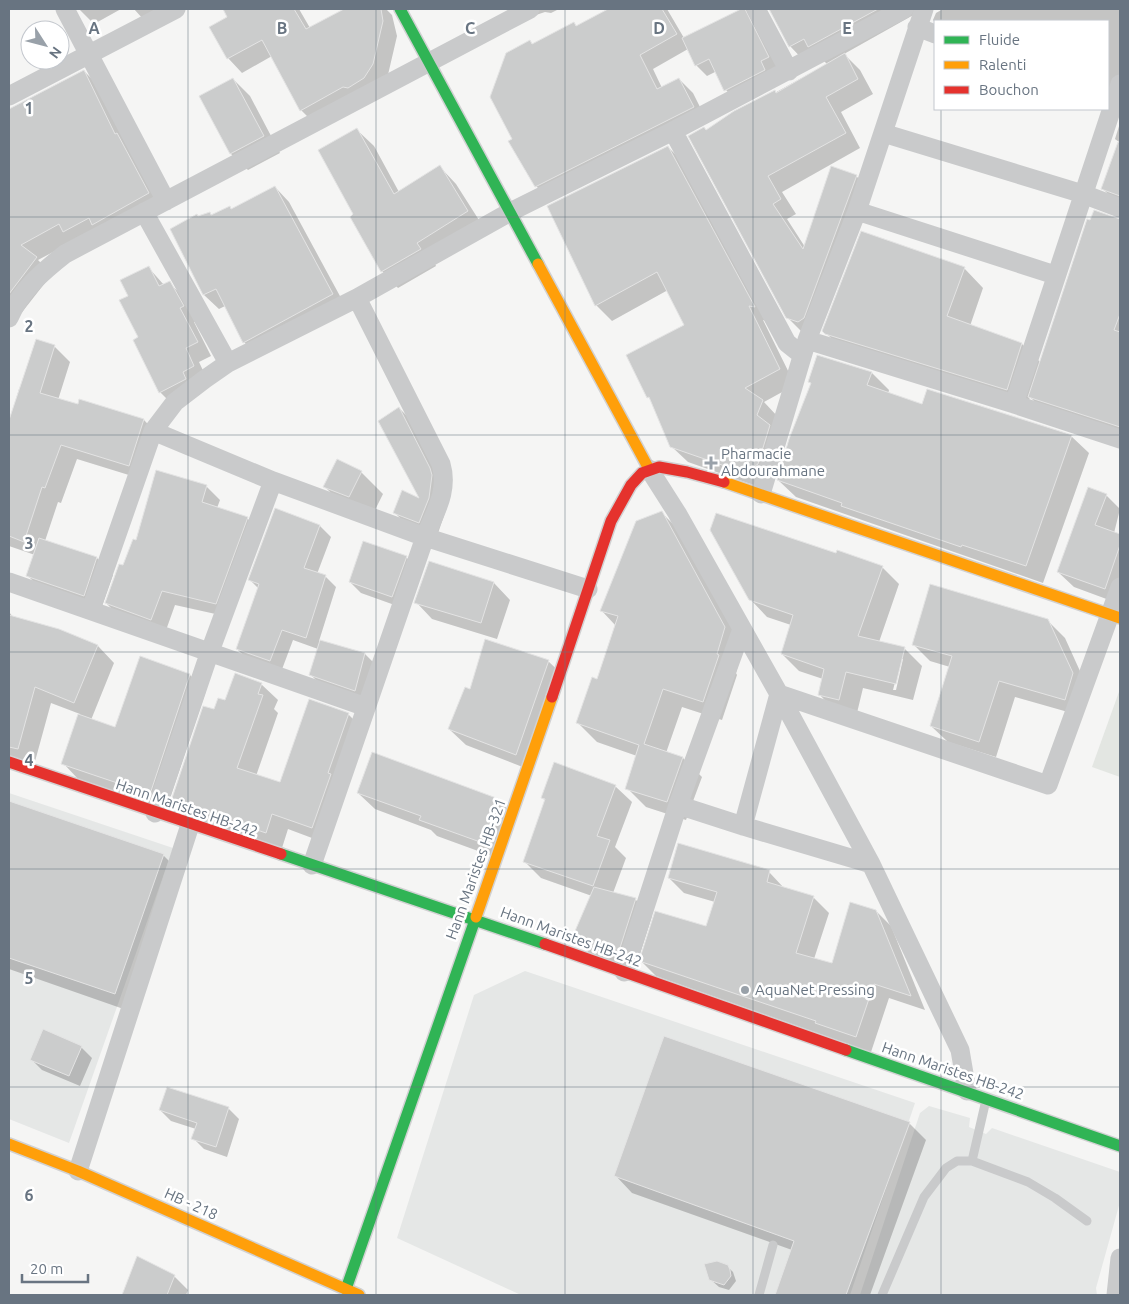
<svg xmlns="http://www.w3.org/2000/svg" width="1129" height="1304" font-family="Ubuntu,sans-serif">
  <rect width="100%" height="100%" fill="#f5f5f4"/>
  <path fill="#e5e7e6" d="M9,793L173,848L69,1143L9,1119Z
    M525,971L915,1103L850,1295H521L397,1238L474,995Z
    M929,1106L970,1118L969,1127L986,1134L992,1128L1120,1172V1202L1096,1288L1097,1295H860L920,1113Z"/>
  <path fill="#e3e6e2" d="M1120,689V777L1092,767Z"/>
  <path fill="#0003" fill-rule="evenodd" d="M79,9H121L94,24Z
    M134,9H182L153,30Z
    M224,9H299L310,28L347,9H386L392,15L397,36L387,79L315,124L301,110L272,56L242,73L228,58L229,17Z
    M526,9H559L551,13L545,12L533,16Z
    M611,9H667L684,38L746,9L756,19L779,68L736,101L726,90L717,71L707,76L696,65L688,49L653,69L662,88L679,79L693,93L707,121L550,200L536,186L514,140L533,45L577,27Z
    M770,9H915L917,13L844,54L860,70L873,94L841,112L860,148L782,192L796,214L787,219L805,247L856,176L872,191L803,333L787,317L706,131L827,64L820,57L807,64L790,46Z
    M943,9H1120V100L1108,96V21L935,22L933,20L936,13Z
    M84,71L100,87L164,209L74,241L38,260L52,274L12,325L9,323V110Z
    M233,79L250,96L280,153L248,170L231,154L201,97Z
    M1120,123V206L1103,189L1119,142L1115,139Z
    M357,130L374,146L399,192L440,167L456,184L484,228L433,260L436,266L398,288L382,271L355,215Z
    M668,147L684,163L769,322L763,320L795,385L764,402L778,417L762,488L688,462L671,446L652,401L648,397L685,326L668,290L612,321L596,305Z
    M275,187L289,202L347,309L258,357L244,342L225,306L219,309L204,295L171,230L209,213L212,215L232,210Z
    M1094,212L1120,220V438L1047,414L1030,397L1026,409L843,350L824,331L964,268L983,288L970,326L1022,344L1041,363Z
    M148,267L164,285L169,283L184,297L197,321L194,322L211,356L199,362L208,381L175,407L160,392L135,340L139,338L130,297Z
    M54,346L70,362L58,400L78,405L80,401L144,420L159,436L145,480L77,459L61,503L58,502L45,541L97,558L113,575L100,612L44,592L28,576L35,555L9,546V424L19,389L21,390Z
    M872,373L889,390L888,394L923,406L1071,436L1089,453L1043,583L796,497L778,480L812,384L810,382Z
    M399,408L416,425L446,485L447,507L436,539L412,530L395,513L422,501Z
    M361,472L383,494L371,518L347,509L325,487Z
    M206,486L220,500L217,508L247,518L261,532L229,617L175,605L165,633L120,617L106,603L137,541Z
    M1106,495L1120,509L1114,533L1120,535V604L1074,587L1058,572Z
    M276,510L320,526L331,537L317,574L325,576L336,587L319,641L365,654L376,665L366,701L322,686L311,675L318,649L293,640L281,672L248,660L237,649L259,589L250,580Z
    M662,513L681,532L743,647L736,673L737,675L722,720L682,707L666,753L683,758L702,777L686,820L646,807L627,788L637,756L597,742L578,723L598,681L616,626L601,610Z
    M836,555L882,567L899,584L879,642L904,648L922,666L913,700L863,688L856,717L836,712L819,694L823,679L799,671L782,654L791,625L767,617L750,599ZM901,659H903L896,690H893Z
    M406,557L417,568L403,608L361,593L350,582Z
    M494,583L510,600L497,639L432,619L416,602Z
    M9,612L14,618L59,630L98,646L114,663L91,720L116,728L141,658L190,675L206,691L166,810L79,780L63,763L80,714L51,703L34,765L9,762Z
    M1048,621L1065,638L1089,691L1082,716L1015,697L996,757L948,742L931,726L950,667L930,661L913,644Z
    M548,661L565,677L533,771L466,745L449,729L471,690Z
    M261,684L278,700L274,709L278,713L256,776L280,784L348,714L364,730L328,844L288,829L282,848L189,817L172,801L215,711L226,702Z
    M373,753L499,800L515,817L500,859L437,836L431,830L375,809L358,793Z
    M615,786L632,802L615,847L626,858L613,893L635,899L652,916L635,970L590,954L574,937L592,896L541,878L524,861L546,801L542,798Z
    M9,802L163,855L182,874L135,1013L9,969Z
    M769,872L784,888L813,897L829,913L814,959L833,965L876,911L891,926L925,1010L889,998L871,1052L656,976L641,961L707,928L715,902L684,893L669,878Z
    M81,1047L92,1058L80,1086L42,1070L31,1059Z
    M228,1108L239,1119L227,1157L204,1149L193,1138L196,1129L171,1121L160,1110Z
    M909,1123L926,1140L870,1295H777L792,1250L632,1193L616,1176Z
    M138,1258L174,1276L188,1290L186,1295H124Z
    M727,1266L733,1272L736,1281L729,1290L719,1287L710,1279Z"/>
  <path fill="#cbcccc" stroke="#e4e4e4" d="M223,9H294L306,29L344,9H381L383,21L373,64L364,78L348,88L343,87L300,111L262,40L227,59L209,27L227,17Z
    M608,9H662L677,34L640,55L657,89L679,78L694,107L535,187L508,141L512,139L490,97L506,53L530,40L532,44L574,22L576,26Z
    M741,9H745L769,57L761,61L765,70L724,91L709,59L695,66L682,38Z
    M769,9H878L808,47L804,39L789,47Z
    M845,53L858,79L826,97L846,133L768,176L781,199L773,204L803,249L831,166L857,175L804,318L798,322L786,318L688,136L704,127L706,130L734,111L775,90L776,93Z
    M84,70L115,134L117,133L149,193L92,225L89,218L63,232L59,224L21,245L37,257L9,294V109Z
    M233,78L264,136L230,154L199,96Z
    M357,128L394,194L440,165L468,211L417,243L421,249L381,272L350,217L353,214L318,150Z
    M1118,142H1120V196L1101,189Z
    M668,146L755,307L749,306L780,369L745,388L763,400L757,415L770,425L758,464L745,473L670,447L649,397L647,398L626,355L684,325L657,272L595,306L547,206Z
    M275,186L333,294L243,343L216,289L203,295L170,229L197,214L198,216L210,212L211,215L230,206L231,209Z
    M1094,210L1120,219V314L1114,330L1120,332V427L1028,397L1087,219L1090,220Z
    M861,231L965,267L947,316L1022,343L1007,390L825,334L822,331Z
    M149,266L159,286L170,281L184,306L180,308L198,342L186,348L194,366L183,372L186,379L159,393L133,340L138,337L119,300L128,296L120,280Z
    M36,339L55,345L40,393L78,404L79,399L144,419L129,466L61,445L45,488L42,487L24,542L9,536V420Z
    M817,355L872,372L867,385L922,404L927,389L1072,435L1026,566L962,545L961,547L841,506L842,503L777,480L789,439L811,383L808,382Z
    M399,407L430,468L432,475L429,498L419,523L393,513L402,490L419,498L378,421Z
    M337,459L362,471L349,497L323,487Z
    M156,470L207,485L202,502L248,517L216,604L162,591L151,620L105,603L119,564L123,565L133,539L136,540Z
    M1088,487L1107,494L1095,525L1120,534V545L1105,589L1057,572Z
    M275,508L320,525L304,568L326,575L306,638L282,630L270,661L236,649L259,584L248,580Z
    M662,511L725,627L717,654L719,655L703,702L663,689L644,744L683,757L667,802L625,789L639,745L576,723L592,677L597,679L618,616L600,611L636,521Z
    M716,513L836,553L837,550L883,566L858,636L905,647L896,684L846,672L839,700L818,695L824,669L781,654L793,615L749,600L710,530Z
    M39,538L97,557L84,596L26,576Z
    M363,541L407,556L392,597L349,582Z
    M429,561L494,582L481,623L414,603Z
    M930,584L1048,619L1073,673L1065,700L999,681L979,742L930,726L952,656L912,645Z
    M9,615L59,629L98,645L74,703L35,687L18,749L9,747Z
    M485,639L549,660L516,755L448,729L465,687L470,689Z
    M320,640L365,653L355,691L309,675Z
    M140,656L190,674L150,794L61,764L78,714L115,727Z
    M235,673L262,683L258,694L263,695L237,768L280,782L309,699L349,713L328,773L331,774L312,828L272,814L266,833L171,801L203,706L214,709L218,698L225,700Z
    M372,752L499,799L483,843L419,820L421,816L357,793Z
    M554,762L616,785L597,836L610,840L593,886L523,862L545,799L541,798Z
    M9,801L164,854L115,994L9,958Z
    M678,843L770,870L767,882L814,896L796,953L832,963L850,902L876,910L911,996L874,984L856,1037L815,1023L816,1021L639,961L655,911L706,926L717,892L668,878Z
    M594,887L636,898L618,954L572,938Z
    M43,1029L82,1046L69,1076L30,1060Z
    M664,1036L910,1122L846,1295H775L794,1241L614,1176Z
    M167,1087L229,1107L216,1147L191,1139L197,1123L159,1110Z
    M137,1256L175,1275L167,1295H122Z
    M717,1261L728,1265L730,1270L731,1276L724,1285L709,1280L704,1264Z"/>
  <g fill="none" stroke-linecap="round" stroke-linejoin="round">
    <g stroke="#d1d1d2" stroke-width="14">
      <path id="fast" d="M400,9L538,264
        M281,854L545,944
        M846,1050L1120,1146
        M346,1289L476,917"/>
    </g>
    <g stroke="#d1d1d2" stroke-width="14">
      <path id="slow" d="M538,264L649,469
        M724,482L1120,618
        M476,917L552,697
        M9,1144L78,1171L359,1295"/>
    </g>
    <g stroke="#d1d1d2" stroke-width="14">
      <path id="jam" d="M552,697L611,521L631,485L642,473L659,467L687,472L724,482
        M9,762L281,854
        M545,944L846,1050"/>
    </g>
    <path stroke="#c9cacb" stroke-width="9" d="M972,1161L986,1100
      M759,1295L773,1245
      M882,1295L924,1197L946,1168L957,1161H972L1028,1182L1055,1198L1087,1221"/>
    <path stroke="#c9cacb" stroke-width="19" d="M65,9L166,201
      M756,9L789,71
      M917,27L935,34
      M9,96L176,9
      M673,131L787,343L802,355
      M883,133L1083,194L1120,208
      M857,211L1055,275
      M144,212L228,363
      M9,318C20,291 42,272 65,254L530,9
      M807,340L1014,404L1120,439
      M1014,404L1120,84
      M153,431L273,481L425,537L588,589
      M649,469L677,513L779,694L871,864L960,1050L967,1091
      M761,494L807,340L857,211L924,9
      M9,582L366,707
      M91,609L153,431L175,402L205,379L228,363L357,298L510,212L673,131L904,9
      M678,805L743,826L871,864
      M155,813L209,654L273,481
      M743,826L779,694L1048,785L1120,587
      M312,865L425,537C435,512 449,491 441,464L357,298
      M624,972L678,805L742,629
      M78,1171L190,825
      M1116,1295L1120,1258"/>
    <use href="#fast" stroke="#30b455" stroke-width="11"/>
    <use href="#slow" stroke="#ff9f0a" stroke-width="11"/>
    <use href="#jam" stroke="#e5322d" stroke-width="11"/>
  </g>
  <path fill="none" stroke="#687481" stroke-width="1" stroke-opacity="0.55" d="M188,9V1295M376,9V1295M565,9V1295M753,9V1295M941,9V21M941,109V1295M9,217H1120M9,435H1120M9,652H1120M9,869H1120M9,1087H1120"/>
  <g fill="#99a1a9" stroke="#fff" stroke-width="2">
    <path d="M708.5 455.5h5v5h5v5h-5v5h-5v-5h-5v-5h5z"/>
    <circle cx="745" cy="990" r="5"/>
  </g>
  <g text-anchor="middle" stroke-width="5" stroke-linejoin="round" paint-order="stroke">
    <g font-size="15" fill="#687481" stroke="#fff" text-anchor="start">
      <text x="721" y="459">Pharmacie<tspan x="721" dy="17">Abdourahmane</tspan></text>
      <text x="755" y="995">AquaNet Pressing</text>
    </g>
    <g font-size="15" fill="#687481" stroke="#fff">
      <text transform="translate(187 808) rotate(19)" y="5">Hann Maristes HB-242</text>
      <text transform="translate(476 869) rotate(-70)" y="5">Hann Maristes HB-321</text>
      <text transform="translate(571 937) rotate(20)" y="5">Hann Maristes HB-242</text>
      <text transform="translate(953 1071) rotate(19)" y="5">Hann Maristes HB-242</text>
      <text transform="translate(191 1204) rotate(24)" y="5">HB - 218</text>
    </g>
  </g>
  <g font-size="16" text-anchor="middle" font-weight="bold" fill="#687481" stroke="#fff" stroke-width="5" stroke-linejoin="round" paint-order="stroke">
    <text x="94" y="34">A</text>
    <text x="282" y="34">B</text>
    <text x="470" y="34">C</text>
    <text x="659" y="34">D</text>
    <text x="847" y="34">E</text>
    <text x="29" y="114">1</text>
    <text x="29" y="332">2</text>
    <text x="29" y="549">3</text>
    <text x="29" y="766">4</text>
    <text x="29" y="984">5</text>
    <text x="29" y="1201">6</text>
  </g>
  <rect width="1129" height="1304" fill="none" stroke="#687481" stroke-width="20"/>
  <rect x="934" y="20" width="175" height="90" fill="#ffffff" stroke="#c3c7cd"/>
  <rect x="944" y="36" width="25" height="8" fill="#30b455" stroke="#c3c7cd"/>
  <text x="979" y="45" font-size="15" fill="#687481">Fluide</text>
  <rect x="944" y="61" width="25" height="8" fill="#ff9f0a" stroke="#c3c7cd"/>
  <text x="979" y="70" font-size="15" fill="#687481">Ralenti</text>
  <rect x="944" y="86" width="25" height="8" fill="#e5322d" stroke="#c3c7cd"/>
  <text x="979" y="95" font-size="15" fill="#687481">Bouchon</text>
  <g transform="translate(45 45) rotate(126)"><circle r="24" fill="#ffffff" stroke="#c3c7cd"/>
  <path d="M0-4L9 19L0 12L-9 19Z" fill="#99a1a9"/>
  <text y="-8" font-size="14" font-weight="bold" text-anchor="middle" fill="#687481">N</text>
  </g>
  <path d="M22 1274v8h66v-8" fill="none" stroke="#687481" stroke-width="2.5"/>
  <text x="30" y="1274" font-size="15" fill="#687481" stroke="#ffffff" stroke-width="4" paint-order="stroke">20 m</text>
</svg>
